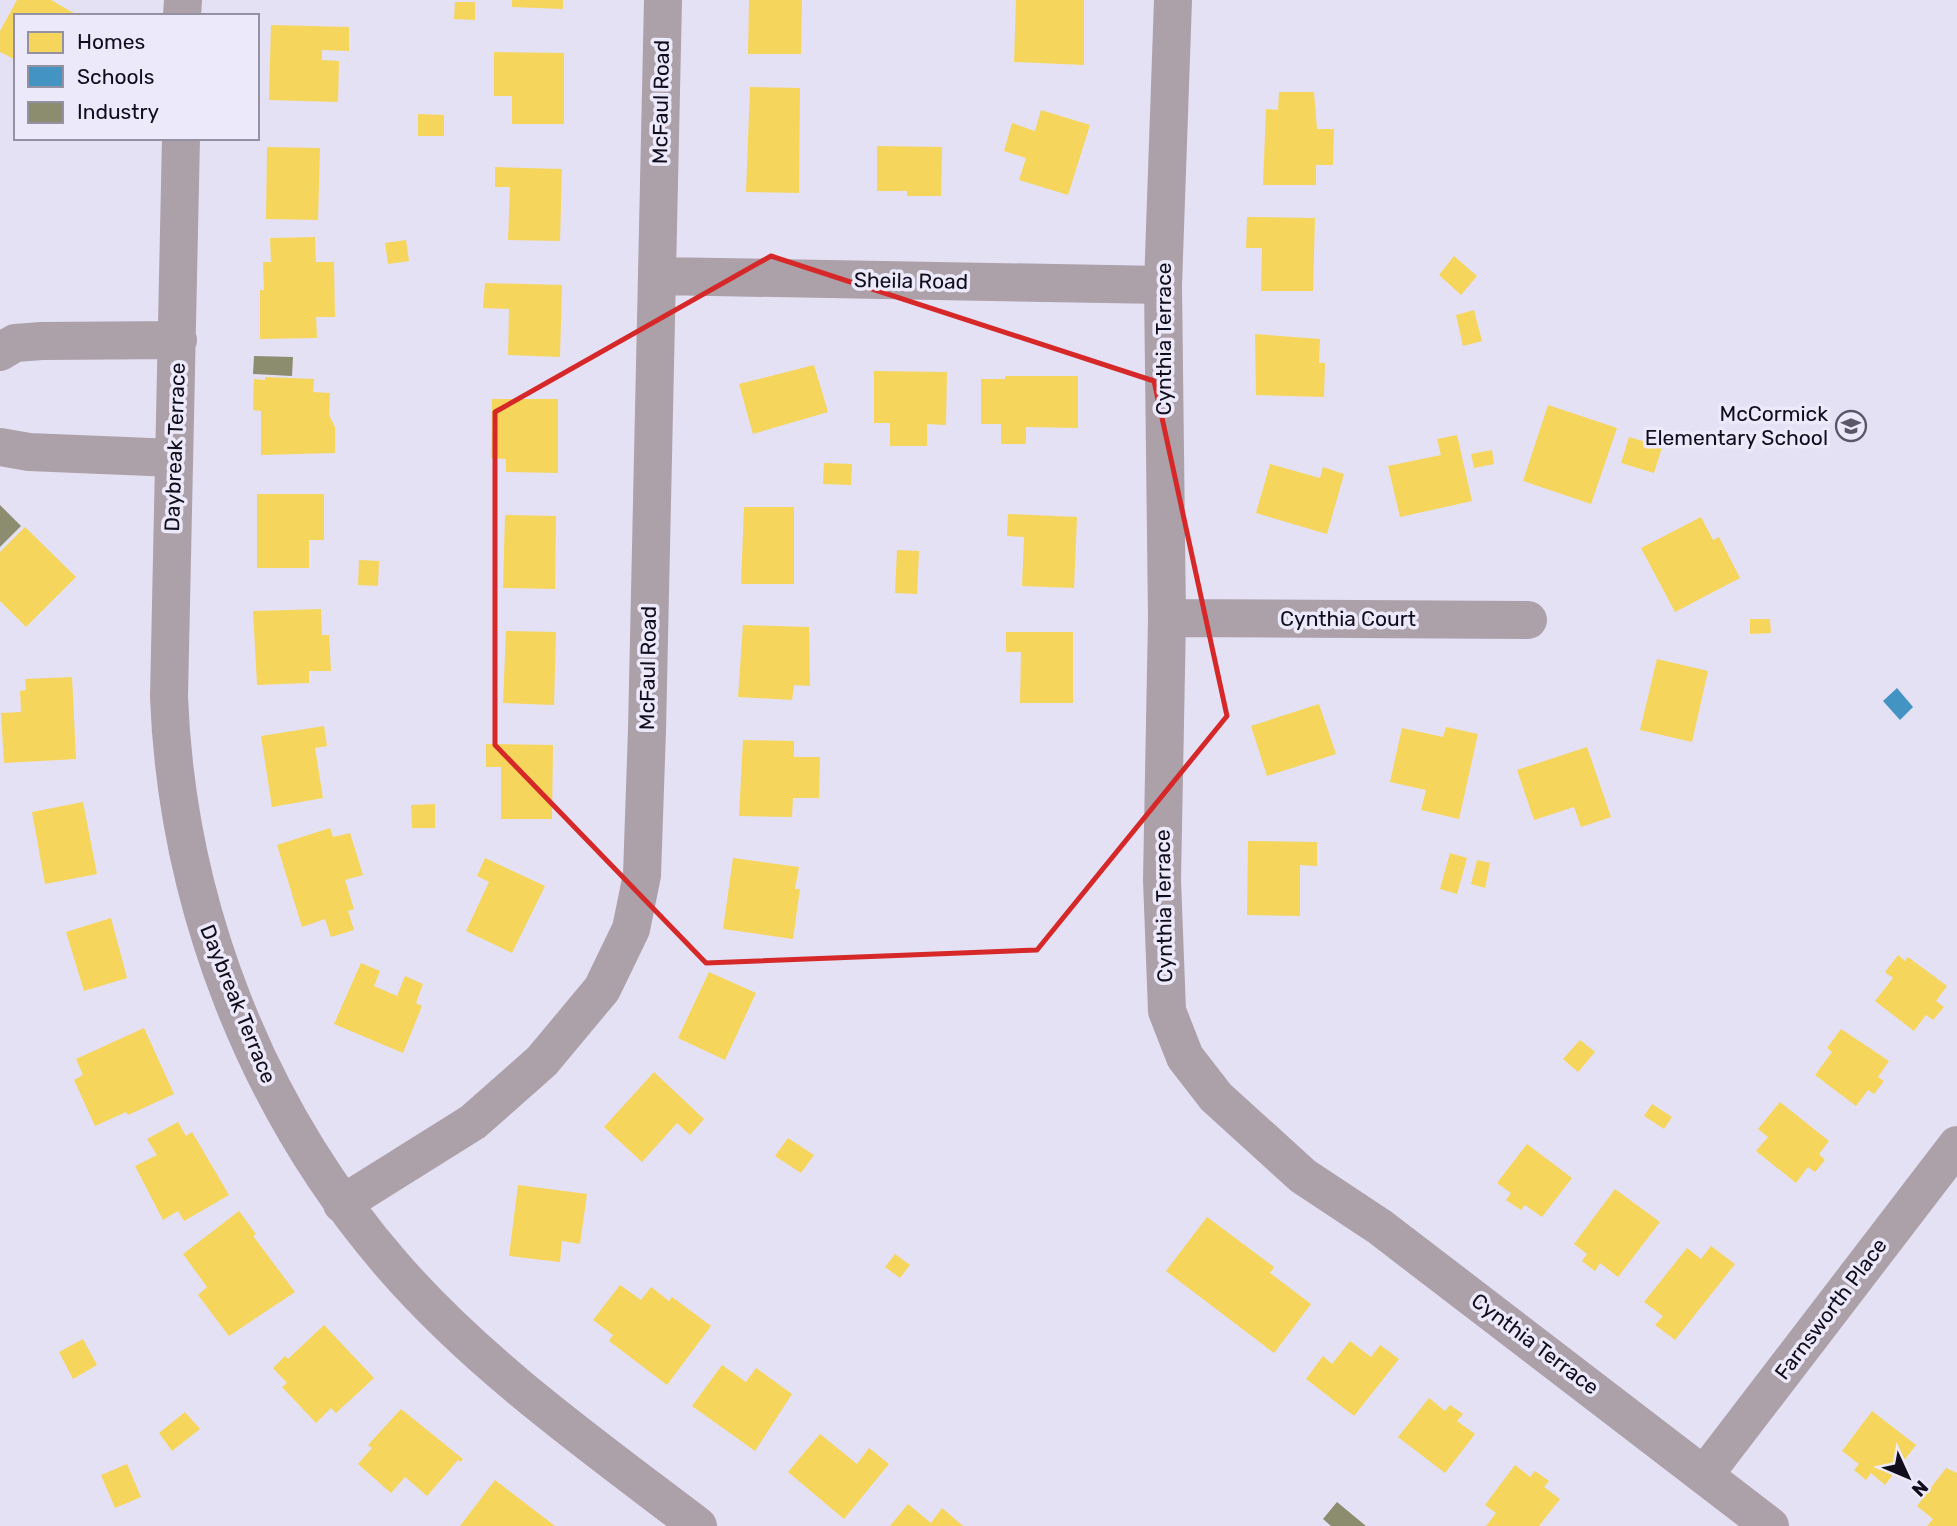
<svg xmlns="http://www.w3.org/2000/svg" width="1957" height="1526" font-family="Rubik,sans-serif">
  <rect width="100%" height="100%" fill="#e4e1f4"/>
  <path fill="#f6d55c" d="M17,0H51L79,16H16V60L0,52V31Z
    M512,0H563V9L512,7Z
    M749,0H802L801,54H748Z
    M1016,0H1084V65L1014,62Z
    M455,2H475V20L454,19Z
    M271,25L349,27V51L322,50V60L339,61L338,102L269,100Z
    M494,52L564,53V124H512V96H494Z
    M750,87L800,88L799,193L746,192Z
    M1279,92H1314L1317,129H1334L1333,165H1316V185H1263L1266,109L1278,110Z
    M1041,110L1090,125L1068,195L1019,180L1026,158L1004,151L1012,123L1035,131Z
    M418,114L444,115V136H418Z
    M877,146L942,147L941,196H907V191H877Z
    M267,147L320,148L318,220L266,219Z
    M495,167L562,169L560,241L508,240L510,187H495Z
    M1247,217L1315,218L1313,291H1261L1262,248H1246Z
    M315,237L316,262H334L335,317H316L317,338L260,339V290H264L263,262H271L270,238Z
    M406,240L409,261L388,264L385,243Z
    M1454,256L1477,276L1461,295L1439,275Z
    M485,283L562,285L560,357L508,355L509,309L483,308Z
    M1474,310L1482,341L1463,346L1456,315Z
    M1255,334L1320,339L1319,363H1325L1324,397L1256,395Z
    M814,365L828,412L753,434L739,384Z
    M874,371L947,372L946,425L927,424V446H890V423H874Z
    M1005,376H1078V428L1026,427V444H1001V424H981V379H1005Z
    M265,377L314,379L313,392L330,393L329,415L335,427V453L261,455V411L253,410L254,379L265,380Z
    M492,399H558V473L506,472V459L491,458Z
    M1548,405L1617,428L1591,504L1523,481Z
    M1457,435L1472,501L1400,517L1388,466L1441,455L1437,439Z
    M1629,437L1662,447L1654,473L1621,463Z
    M1492,450L1494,464L1474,468L1471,454Z
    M824,463L852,464L851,485L823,484Z
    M1270,464L1320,478L1323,467L1344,474L1327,534L1256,513Z
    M257,494H324V540H309V568H257Z
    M744,507H794V584H741Z
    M1008,514L1077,517L1074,588L1022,586L1024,537L1007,536Z
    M505,515L556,516L555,589L503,588Z
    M1701,517L1713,540L1719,537L1740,578L1675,612L1641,548Z
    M25,527L76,577L26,627L0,601V552Z
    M897,550L919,551L917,594L895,593Z
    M359,560L379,561L378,586L358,585Z
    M321,609L322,635H329L331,671H309V683L257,685L253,611Z
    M1750,619H1770L1771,633L1750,634Z
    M743,625L809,627L810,686L794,685L792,700L738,697Z
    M506,631L556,632L554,705L503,703Z
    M1006,632H1073V703H1020L1021,652H1006Z
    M1657,659L1708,671L1692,742L1640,730Z
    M72,677L76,759L4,763L1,713L21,712L20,691L26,690L25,679Z
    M1319,704L1336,754L1267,776L1251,726Z
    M324,726L327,746L315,748L323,798L272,807L261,736Z
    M1446,727L1478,734L1459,819L1421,810L1426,790L1390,782L1402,728L1443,737Z
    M743,740L794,741V757H820L819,798H793L792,817L739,816Z
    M486,744L553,745L552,819H501V767H486Z
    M1587,747L1611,817L1581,827L1574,807L1534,820L1517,770Z
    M83,802L97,874L45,884L32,812Z
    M435,804V828H412L411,805Z
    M330,828L333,837L350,833L363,875L345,880L354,909L348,911L354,930L331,937L325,919L302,927L277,845Z
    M1248,841L1317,842V866L1300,865V916L1247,915Z
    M1450,853L1467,858L1457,894L1440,889Z
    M485,858L545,886L512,953L466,931L489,882L477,876Z
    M733,858L799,867L795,889H800L793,939L723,929Z
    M1477,860L1490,863L1485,888L1471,884Z
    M111,918L127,978L84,991L66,932Z
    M1898,955L1905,961L1908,957L1947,986L1936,1001L1944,1007L1933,1020L1926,1015L1914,1031L1875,1001L1893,978L1885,972Z
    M361,963L380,971L374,986L397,996L405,976L423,984L416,1003L422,1006L403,1053L334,1024Z
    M709,972L756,993L725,1060L678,1038Z
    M144,1028L174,1094L128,1115L126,1112L95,1126L74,1080L83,1075L76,1059Z
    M1841,1029L1889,1061L1878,1077L1884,1081L1874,1094L1868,1090L1856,1106L1815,1075L1832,1052L1827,1048Z
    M1580,1040L1595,1052L1578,1072L1563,1059Z
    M654,1072L704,1119L690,1135L677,1123L642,1162L604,1127Z
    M1780,1102L1829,1141L1819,1154L1825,1160L1815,1172L1808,1167L1796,1183L1756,1151L1768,1137L1758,1129Z
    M1652,1104L1672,1117L1664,1129L1644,1116Z
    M178,1122L186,1136L192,1132L229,1195L184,1221L178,1211L163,1220L135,1166L157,1155L147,1139Z
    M788,1138L814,1155L801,1173L775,1156Z
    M1527,1144L1572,1178L1542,1217L1525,1205L1521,1210L1506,1200L1511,1193L1497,1183Z
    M518,1185L587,1194L580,1244L562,1241L560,1262L509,1256Z
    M1615,1189L1660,1222L1618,1277L1600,1263L1595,1271L1582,1261L1587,1254L1574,1244Z
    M239,1211L256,1234L253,1236L295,1292L229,1336L198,1295L207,1287L183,1254Z
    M1207,1217L1274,1267L1270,1273L1311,1304L1274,1353L1166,1271Z
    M1711,1246L1735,1264L1675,1340L1655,1325L1663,1316L1644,1302L1687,1248L1701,1259Z
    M895,1254L910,1265L900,1278L885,1267Z
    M620,1285L641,1300L651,1287L669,1301L672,1297L711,1326L667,1385L609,1341L613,1335L593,1320Z
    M324,1325L374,1378L336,1413L331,1408L316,1423L282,1387L287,1383L273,1368L285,1356L288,1359Z
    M83,1339L97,1365L73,1379L59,1352Z
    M1350,1341L1371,1357L1380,1345L1399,1359L1354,1416L1306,1379L1323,1356L1332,1364Z
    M722,1365L746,1382L756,1368L792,1394L755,1451L692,1406Z
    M1429,1398L1445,1411L1450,1405L1463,1414L1457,1421L1475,1434L1445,1473L1398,1437Z
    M401,1409L463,1459L460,1462L458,1460L427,1496L405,1477L391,1493L358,1464L372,1448L368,1445Z
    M1872,1411L1916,1445L1885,1485L1871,1473L1866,1480L1854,1470L1859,1464L1842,1451Z
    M185,1412L200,1429L172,1451L159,1433Z
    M820,1434L857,1464L869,1448L889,1464L844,1519L788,1472Z
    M127,1464L141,1497L115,1508L101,1475Z
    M1515,1465L1530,1477L1535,1471L1549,1481L1544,1487L1560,1499L1539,1526H1486L1496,1513L1485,1505Z
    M1946,1468L1957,1473V1526H1927L1933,1519L1917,1506Z
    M495,1480L555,1526H460Z
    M908,1504L931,1523L942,1508L963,1526H890Z"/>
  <path fill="#4393c3" d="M1897,688L1913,707L1900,720L1883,701Z"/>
  <path fill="#8c8c6e" d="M254,356L293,357L292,376L253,374Z
    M0,505L21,526L0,547Z
    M1337,1502L1366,1526H1331L1323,1519Z"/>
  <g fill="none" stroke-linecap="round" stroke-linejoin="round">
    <path stroke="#aca0a9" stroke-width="38" d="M1173,0L1163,285L1167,618L1162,880L1167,1011L1185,1057L1216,1097L1303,1176L1380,1227L1770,1526
      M182,16L183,0
      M181,138L169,697C177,904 256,1109 393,1266C480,1366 593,1446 698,1526
      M659,276L1163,285
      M0,352L15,343L42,341L178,340
      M0,447L29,452L174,458
      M1167,618L1528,620
      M342,1204L473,1122L542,1061L602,989L631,929L642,875L647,730L663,0
      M1705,1474L1957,1145"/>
  </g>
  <path fill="none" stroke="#d62828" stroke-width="5" stroke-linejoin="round" d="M771,256L1154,381L1227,716L1037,950L706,963L495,745V412Z"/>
  <defs>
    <g id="school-ring" transform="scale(1.575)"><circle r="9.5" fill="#ece9fb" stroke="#5b5768" stroke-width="1.5"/><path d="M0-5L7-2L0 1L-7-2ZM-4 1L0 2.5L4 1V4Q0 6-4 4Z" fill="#5b5768"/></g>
  </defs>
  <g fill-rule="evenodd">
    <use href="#school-ring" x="1851" y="426"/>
  </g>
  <g text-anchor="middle" stroke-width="7" stroke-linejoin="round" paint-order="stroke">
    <g font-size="21" fill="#110d1c" stroke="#ece9fb">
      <text transform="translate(661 102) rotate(-89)" y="7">McFaul Road</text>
      <text transform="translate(911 281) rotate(1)" y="7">Sheila Road</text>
      <text transform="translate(1164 339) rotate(-90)" y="7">Cynthia Terrace</text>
      <text transform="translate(175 447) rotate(-88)" y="7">Daybreak Terrace</text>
      <text x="1348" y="626">Cynthia Court</text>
      <text transform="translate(648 668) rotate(-89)" y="7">McFaul Road</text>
      <text transform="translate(1164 906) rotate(-91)" y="7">Cynthia Terrace</text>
      <text transform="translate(238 1004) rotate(68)" y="7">Daybreak Terrace</text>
      <text transform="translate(1831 1309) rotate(-53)" y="7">Farnsworth Place</text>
      <text transform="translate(1535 1344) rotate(37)" y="7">Cynthia Terrace</text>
    </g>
    <g font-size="21" fill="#110d1c" stroke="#ece9fb" text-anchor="end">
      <text x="1828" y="421">McCormick<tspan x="1828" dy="24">Elementary School</tspan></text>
    </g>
  </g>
  <rect x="14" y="14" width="245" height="126" fill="#ece9fb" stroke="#9491a2" stroke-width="2"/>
  <rect x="28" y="32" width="35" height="21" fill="#f6d55c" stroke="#9491a2" stroke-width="2"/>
  <text x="77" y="49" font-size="21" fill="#110d1c">Homes</text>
  <rect x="28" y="66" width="35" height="21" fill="#4393c3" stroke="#9491a2" stroke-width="2"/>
  <text x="77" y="84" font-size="21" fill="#110d1c">Schools</text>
  <rect x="28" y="102" width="35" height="21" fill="#8c8c6e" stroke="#9491a2" stroke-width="2"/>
  <text x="77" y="119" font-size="21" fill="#110d1c">Industry</text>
  <g transform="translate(1908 1477) rotate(134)" stroke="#ece9fb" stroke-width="5" paint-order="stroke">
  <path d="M0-5L12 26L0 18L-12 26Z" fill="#110d1c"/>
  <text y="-10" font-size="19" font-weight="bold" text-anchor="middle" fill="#110d1c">N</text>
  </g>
</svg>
